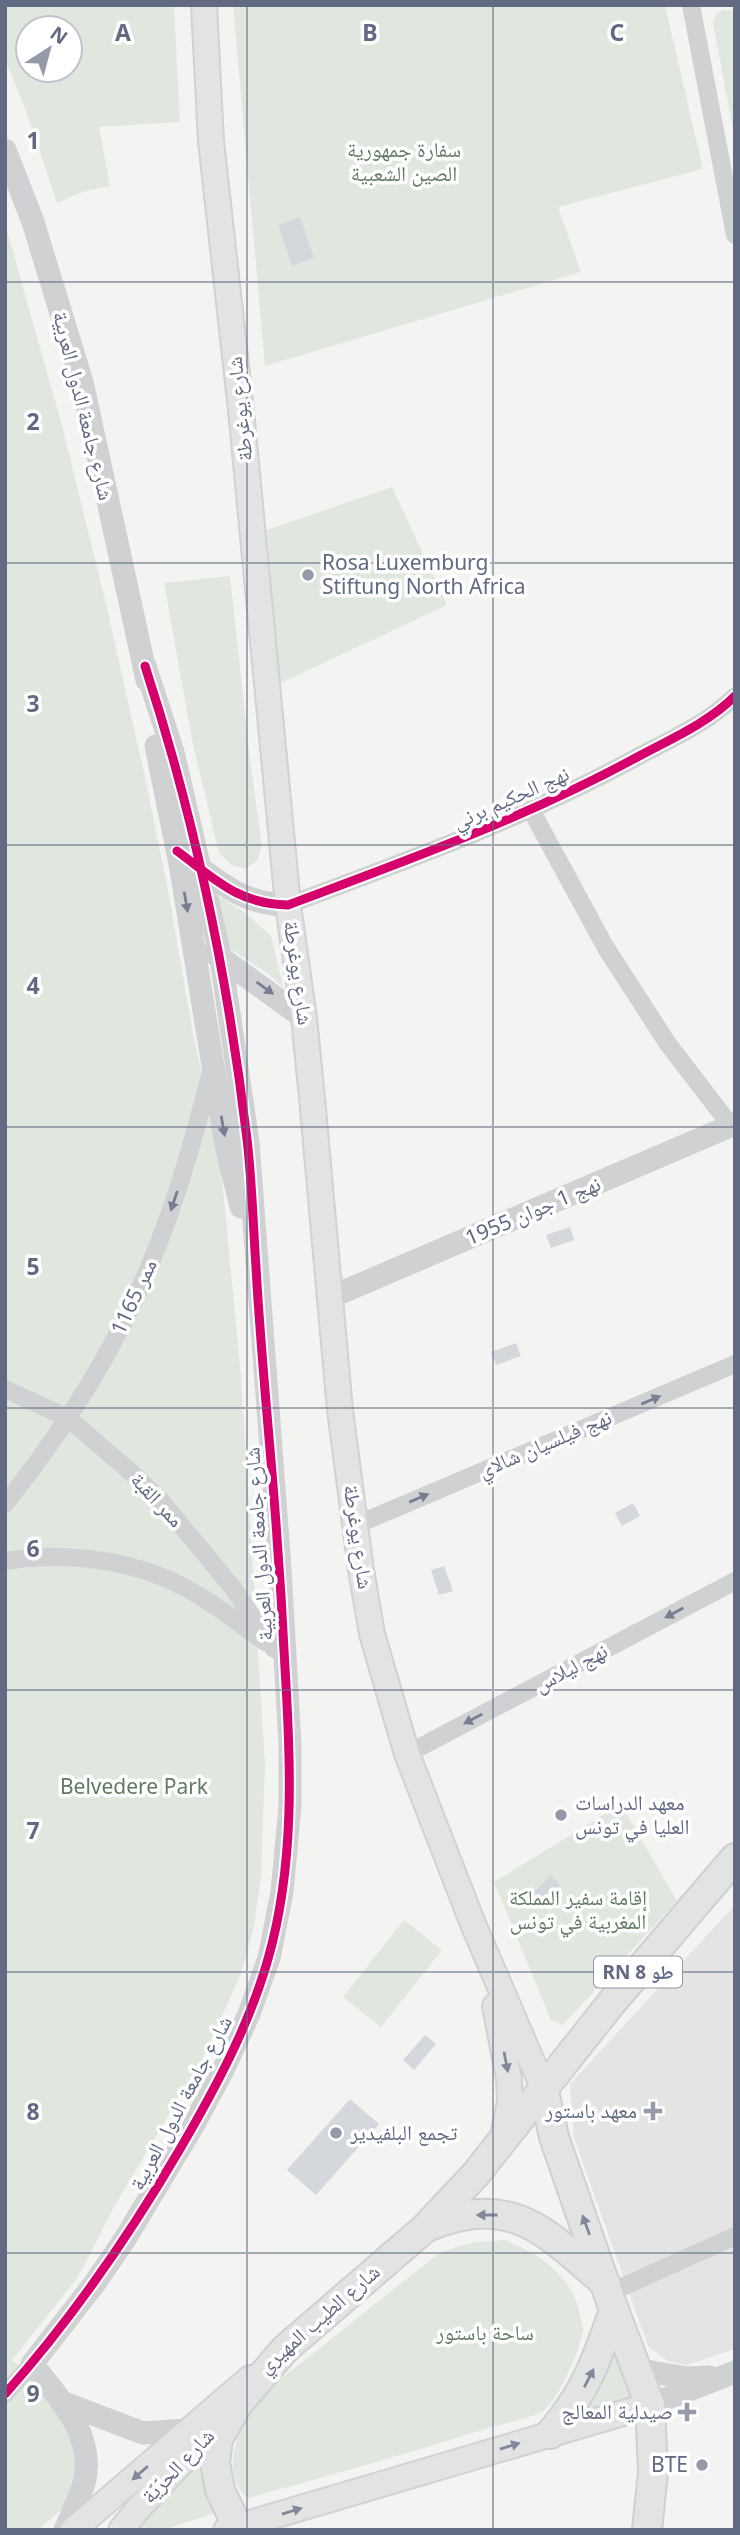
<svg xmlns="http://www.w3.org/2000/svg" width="740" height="2535" font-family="'Noto Sans','Noto Naskh Arabic',sans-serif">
  <rect width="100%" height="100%" fill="#f3f4f1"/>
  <path fill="#e3e4e3" d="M735,1905V2349L687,2365L667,2361L648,2346L574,2138L570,2084Z"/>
  <path fill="#e0e7df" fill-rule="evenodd" d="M5,5H174L180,122L99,127L110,186L82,192L57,203L25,108L5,59ZM70,28V70H28V28Z
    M233,5H665L703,169L558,207L581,272L265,366Z
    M723,10H735V140L713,23L716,14Z
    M5,223L64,433L106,604L143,768L168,890L193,1033L220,1156L241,1377L265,1765L261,1877L254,1926L241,1973L207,2050L114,2207L78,2277L12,2360L66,2406L78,2471L63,2508L38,2530H5Z
    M392,487L447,605L279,684L267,530Z
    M230,576L250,759L262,846L257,861L245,869L232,865L219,853L193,745L164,583Z
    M217,895L244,912L271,936L283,987L267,973L227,947Z
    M621,1804L677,1901L563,2025L551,2020L494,1882Z
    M404,1920L442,1950L381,2027L343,1997Z
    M504,2240C538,2252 573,2276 580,2315C581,2320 583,2326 583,2331C581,2348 557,2402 543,2411C530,2419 497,2425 482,2430C410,2453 338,2473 266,2493L249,2498C219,2479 237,2428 254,2406C272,2384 297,2366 319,2349C357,2318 395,2288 433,2258C455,2243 478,2242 504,2240Z
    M611,2340L634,2403L568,2422Z
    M204,2444L206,2492L215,2513L163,2530H132Z"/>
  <path fill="#d4d7dc" d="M300,217L314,258L292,266L278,225Z
    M570,1227L574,1240L551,1248L546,1235Z
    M516,1343L521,1356L496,1365L491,1352Z
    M633,1503L640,1516L622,1526L615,1513Z
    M444,1566L453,1591L439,1595L431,1570Z
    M551,1875L560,1885L541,1903L532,1894Z
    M425,2035L436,2044L414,2070L403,2060Z
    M350,2099L379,2124L316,2195L287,2170Z"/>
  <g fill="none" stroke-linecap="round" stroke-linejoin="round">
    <g stroke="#d0d2d3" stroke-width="28">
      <path id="secondary" d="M204,5L211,141L241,410L288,905L304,1018L312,1098L340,1410L361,1570L372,1634L407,1754L473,1924L543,2087
        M495,2006L509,2079L510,2102L502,2142
        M73,2530L250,2378
        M121,2530L138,2509L223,2419
        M226,2530L650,2405"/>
    </g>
    <g stroke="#cfd1d1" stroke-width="32">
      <path id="primary" d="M543,2087L554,2137L614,2310L650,2405L653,2472L647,2530
        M427,2227C512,2192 545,2231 606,2284
        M550,2434C585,2393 597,2360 614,2310
        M239,2530L220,2490L215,2463L218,2439L238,2404L285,2349L424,2229L475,2175L613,2001L735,1858"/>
    </g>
    <path stroke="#d0d1d2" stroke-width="18" d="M691,5L735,235
      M531,810L606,948L668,1044L731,1126
      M288,905C408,860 528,817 641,755C673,738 709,722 735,696
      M5,1389L68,1418L133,1474L161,1501L233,1588L274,1649
      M5,1504C64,1430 116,1349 151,1262C177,1200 195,1134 212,1068
      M356,1525L735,1364
      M5,1561C57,1552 117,1558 165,1578C201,1593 233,1619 265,1642
      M407,1754L735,1581
      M609,2293L735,2236
      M5,2394L32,2364"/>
    <path stroke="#d0d1d2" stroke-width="23" d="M5,150L33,222L82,382L147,680
      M156,746L180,864L226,1145L241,1207
      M197,866C228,889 248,904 288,905
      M214,953L304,1018
      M331,1297L735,1124
      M635,2369L687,2378L709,2377
      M64,2403L143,2433L188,2430
      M650,2405L735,2372
      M65,2530C72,2513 81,2496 85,2479C94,2433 58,2397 32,2364L95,2283L125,2239L194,2124L224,2068L249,2014L269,1958L282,1892L290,1806V1744L280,1568L248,1142L221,959L173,752L145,666"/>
    <use href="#secondary" stroke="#e2e3e3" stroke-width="24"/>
    <use href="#primary" stroke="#e2e3e3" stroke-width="28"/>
    <g stroke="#fff" stroke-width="13">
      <path id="cycleway" d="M177,851C215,879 238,904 288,905C408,860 528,817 641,755C673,738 709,722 735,696
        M5,2394C72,2319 129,2236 180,2149C215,2089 249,2026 268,1959C295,1865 291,1764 285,1668C282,1607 278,1546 273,1485C267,1412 260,1340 256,1267C253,1224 252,1181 247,1139C228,978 195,819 145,666"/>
    </g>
    <use href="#cycleway" stroke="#d6006c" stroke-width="9"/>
  </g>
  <defs><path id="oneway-solid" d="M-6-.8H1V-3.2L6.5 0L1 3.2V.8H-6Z" transform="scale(1.75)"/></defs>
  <g fill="#777e93">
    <use href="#oneway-solid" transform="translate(186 902) rotate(80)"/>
    <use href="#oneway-solid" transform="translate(265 988) rotate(36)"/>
    <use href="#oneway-solid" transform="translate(223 1126) rotate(80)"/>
    <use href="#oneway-solid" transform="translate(174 1201) rotate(109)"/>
    <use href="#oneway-solid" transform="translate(651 1400) rotate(-23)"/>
    <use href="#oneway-solid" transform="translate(419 1498) rotate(-23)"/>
    <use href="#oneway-solid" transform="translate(674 1613) rotate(152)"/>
    <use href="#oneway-solid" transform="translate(473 1719) rotate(152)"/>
  </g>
  <g fill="#81889b">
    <use href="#oneway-solid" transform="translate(506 2062) rotate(79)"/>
    <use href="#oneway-solid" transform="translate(487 2215) rotate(180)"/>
    <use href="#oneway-solid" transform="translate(586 2225) rotate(-110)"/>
    <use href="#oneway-solid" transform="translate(589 2378) rotate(-63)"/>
    <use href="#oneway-solid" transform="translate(510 2446) rotate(-17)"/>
    <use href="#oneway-solid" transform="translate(140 2473) rotate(139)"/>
    <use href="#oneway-solid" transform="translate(292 2511) rotate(-17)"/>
  </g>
  <path fill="none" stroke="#616983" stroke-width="2" stroke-opacity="0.55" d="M247,5V2530M493,5V2530M5,282H735M5,563H735M5,845H735M5,1127H735M5,1408H735M5,1690H735M5,1972H735M5,2253H735"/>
  <g fill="#949aaa" stroke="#fff" stroke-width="2.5">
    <circle cx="308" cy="575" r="7"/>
    <circle cx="561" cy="1815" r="7"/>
    <path d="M649.5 2100.5h7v7h7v7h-7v7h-7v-7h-7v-7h7z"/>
    <circle cx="336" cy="2133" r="7"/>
    <path d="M683.5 2401.5h7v7h7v7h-7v7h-7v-7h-7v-7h7z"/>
    <circle cx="702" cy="2465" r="7"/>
  </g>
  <g text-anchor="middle" stroke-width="7" stroke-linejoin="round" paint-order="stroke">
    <rect fill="#fff" stroke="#9096a8" stroke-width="2" x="594" y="1956.5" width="88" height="31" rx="5"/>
    <g font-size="19" font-weight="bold" fill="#616983">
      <text x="638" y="1979">RN 8 طو</text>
    </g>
    <g font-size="21" fill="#607a64" stroke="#fff">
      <text x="404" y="157">سفارة جمهورية<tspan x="404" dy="24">الصين الشعبية</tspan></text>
      <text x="134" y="1794">Belvedere Park</text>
      <text x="578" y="1905">إقامة سفير المملكة<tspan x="578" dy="24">المغربية في تونس</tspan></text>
      <text x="485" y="2340">ساحة باستور</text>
    </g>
    <g font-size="21" fill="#616983" stroke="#fff">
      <text transform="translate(83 406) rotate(76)" y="7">شارع جامعة الدول العربية</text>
      <text transform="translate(240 409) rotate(-96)" y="7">شارع يوغرطة</text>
      <text transform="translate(511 798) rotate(-24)" y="7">نهج الحكيم برني</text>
      <text transform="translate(298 973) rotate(82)" y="7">شارع يوغرطة</text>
      <text transform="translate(533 1211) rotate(-23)" y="7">نهج 1 جوان 1955</text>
      <text transform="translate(134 1297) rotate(-65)" y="7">ممر 1165</text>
      <text transform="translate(545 1444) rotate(-23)" y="7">نهج فيلسيان شالاي</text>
      <text transform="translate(157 1500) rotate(47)" y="7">ممر القبة</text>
      <text transform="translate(358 1537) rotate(82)" y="7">شارع يوغرطة</text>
      <text transform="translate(259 1544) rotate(-94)" y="7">شارع جامعة الدول العربية</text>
      <text transform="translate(571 1668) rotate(-28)" y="7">نهج ليلاس</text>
      <text transform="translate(181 2103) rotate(-62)" y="7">شارع جامعة الدول العربية</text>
      <text transform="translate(319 2319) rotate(-41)" y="7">شارع الطيب المهيري</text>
      <text transform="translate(178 2466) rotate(-46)" y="7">شارع الحرّيّة</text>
    </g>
    <g font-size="21" fill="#616983" stroke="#fff" text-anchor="start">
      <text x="322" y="570">Rosa Luxemburg<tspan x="322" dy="24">Stiftung North Africa</tspan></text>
      <text x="575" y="1810">معهد الدراسات<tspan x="575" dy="24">العليا في تونس</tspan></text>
      <text x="637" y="2118" text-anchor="end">معهد باستور</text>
      <text x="350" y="2140">تجمع البلفيدير</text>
      <text x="673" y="2419" text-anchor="end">صيدلية المعالج</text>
      <text x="688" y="2472" text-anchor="end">BTE</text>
    </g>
  </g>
  <g font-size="23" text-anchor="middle" font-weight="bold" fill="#616983" stroke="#fff" stroke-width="7" stroke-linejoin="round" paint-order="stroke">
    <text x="123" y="41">A</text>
    <text x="370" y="41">B</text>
    <text x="617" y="41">C</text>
    <text x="33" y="149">1</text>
    <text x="33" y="430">2</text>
    <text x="33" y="712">3</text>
    <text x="33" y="994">4</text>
    <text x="33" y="1275">5</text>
    <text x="33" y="1557">6</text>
    <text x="33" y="1839">7</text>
    <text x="33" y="2120">8</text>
    <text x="33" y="2402">9</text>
  </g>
  <rect width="740" height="2535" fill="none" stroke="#616983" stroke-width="14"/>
  <g transform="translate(49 49) rotate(36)"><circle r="33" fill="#ffffff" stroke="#c0c3cd" stroke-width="2"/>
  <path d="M0-5L12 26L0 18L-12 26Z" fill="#949aaa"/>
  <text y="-10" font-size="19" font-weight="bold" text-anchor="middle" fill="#616983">N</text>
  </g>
</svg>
